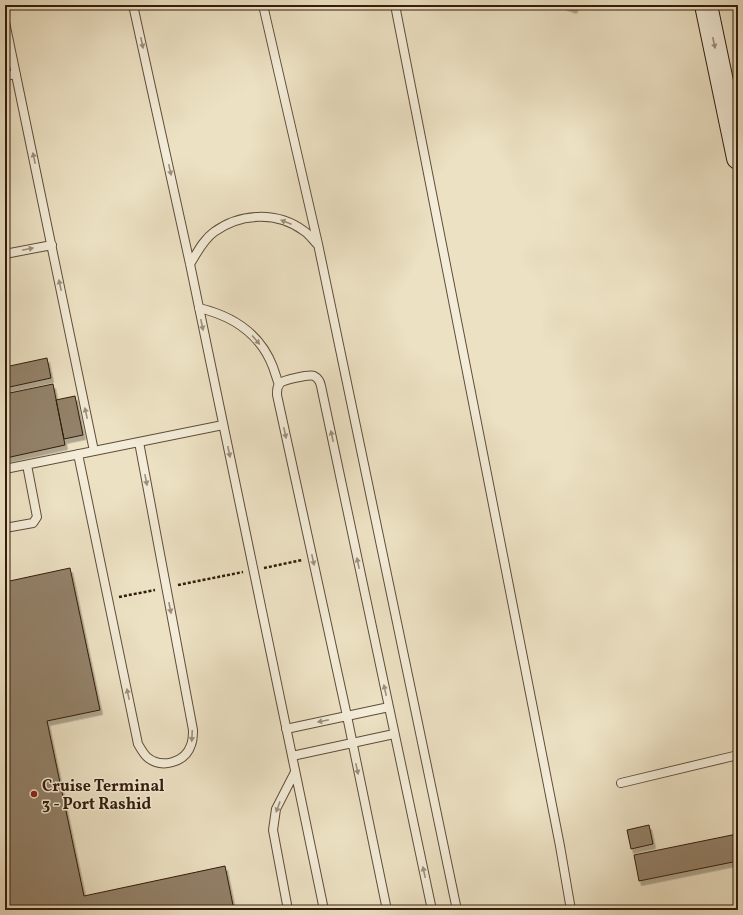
<svg xmlns="http://www.w3.org/2000/svg" width="743" height="915" font-family="Vollkorn,serif">
  <defs>
    <filter id="shadow"><feDropShadow dx="2.5" dy="4.5" stdDeviation="0" flood-color="#0004"/></filter>
  </defs>
  <rect width="100%" height="100%" fill="#ece1c3"/>
  <filter id="stains"><feTurbulence type="fractalNoise" baseFrequency=".005" numOctaves="4"/><feColorMatrix values="0 0 0 0 .2 0 0 0 0 .09 0 0 0 0 .02 0 0 0 .5 -.17"/></filter>
  <radialGradient id="worn" r=".72"><stop offset=".6" stop-color="#630" stop-opacity="0"/><stop offset="1" stop-color="#630" stop-opacity=".3"/></radialGradient>
  <path fill="#93826b" stroke="#331c0b" filter="url(#shadow)" d="M563,5H576L574,9Z
    M47,358L51,378L5,388V367Z
    M53,384L65,445L6,458L5,394Z
    M75,396L83,435L64,439L56,400Z
    M70,568L100,710L47,721L84,896L225,866L234,910H5V582Z
    M649,825L653,844L631,849L627,830Z
    M737,834L738,861L639,881L634,855Z"/>
  <g fill="none" stroke-linecap="round" stroke-linejoin="round">
    <g stroke="#614d39" stroke-width="10">
      <path id="lane" d="M133,5L190,264L324,910
        M263,5L318,244L457,910
        M395,5L560,846L571,910
        M5,22L94,451
        M5,76L16,74
        M5,254L52,245
        M190,264C197,253 203,240 214,232C240,213 277,211 304,231C309,234 313,240 317,244
        M199,308C233,316 260,333 273,367C275,373 277,379 279,385
        M78,454L138,744C141,749 143,753 147,757C161,769 185,763 191,745C193,740 193,735 193,730L139,442
        M5,469L223,425
        M5,528L33,523L37,517L27,465
        M286,729L389,707
        M292,756L394,734
        M621,783L738,755
        M288,910L273,830L276,809L295,772
        M387,910L347,716L277,395C277,390 277,386 280,383C284,380 309,374 314,376C318,378 320,381 321,386L389,707L432,910"/>
    </g>
    <g stroke="#331c0b" stroke-width="24">
      <path id="secondary" d="M706,5L738,158"/>
    </g>
    <path stroke="#331c0b" stroke-width="2.5" stroke-dasharray="3 2" stroke-linecap="butt" d="M264,568L302,560
      M178,585L243,572
      M119,597L155,590"/>
    <use href="#lane" stroke="#f3ecd8" stroke-width="8"/>
    <use href="#secondary" stroke="#f3ecd8" stroke-width="22"/>
  </g>
  <defs><path id="oneway-solid" d="M-6-.8H1V-3.2L6.5 0L1 3.2V.8H-6Z"/></defs>
  <g fill="#9d8e7c">
    <use href="#oneway-solid" transform="translate(142 43) rotate(78)"/>
    <use href="#oneway-solid" transform="translate(714 43) rotate(78)"/>
    <use href="#oneway-solid" transform="translate(34 158) rotate(-102)"/>
    <use href="#oneway-solid" transform="translate(170 170) rotate(78)"/>
    <use href="#oneway-solid" transform="translate(286 222) rotate(-159)"/>
    <use href="#oneway-solid" transform="translate(28 249) rotate(-12)"/>
    <use href="#oneway-solid" transform="translate(60 285) rotate(-102)"/>
    <use href="#oneway-solid" transform="translate(202 325) rotate(78)"/>
    <use href="#oneway-solid" transform="translate(256 340) rotate(49)"/>
    <use href="#oneway-solid" transform="translate(86 413) rotate(-102)"/>
    <use href="#oneway-solid" transform="translate(285 433) rotate(78)"/>
    <use href="#oneway-solid" transform="translate(332 436) rotate(-102)"/>
    <use href="#oneway-solid" transform="translate(229 452) rotate(78)"/>
    <use href="#oneway-solid" transform="translate(146 480) rotate(79)"/>
    <use href="#oneway-solid" transform="translate(313 560) rotate(78)"/>
    <use href="#oneway-solid" transform="translate(358 563) rotate(-102)"/>
    <use href="#oneway-solid" transform="translate(170 608) rotate(79)"/>
    <use href="#oneway-solid" transform="translate(385 690) rotate(-102)"/>
    <use href="#oneway-solid" transform="translate(128 694) rotate(-102)"/>
    <use href="#oneway-solid" transform="translate(323 721) rotate(168)"/>
    <use href="#oneway-solid" transform="translate(192 736) rotate(93)"/>
    <use href="#oneway-solid" transform="translate(357 769) rotate(78)"/>
    <use href="#oneway-solid" transform="translate(278 807) rotate(110)"/>
    <use href="#oneway-solid" transform="translate(424 872) rotate(-102)"/>
  </g>
  <circle fill="#8f2418" stroke="#f3ecd8" stroke-width="1.5" cx="34" cy="794" r="4"/>
  <g text-anchor="middle" stroke-width="3" stroke-linejoin="round" paint-order="stroke">
    <g font-size="16" font-weight="bold" fill="#331c0b" stroke="#f3ecd8" text-anchor="start">
      <text x="42" y="791">Cruise Terminal<tspan x="42" dy="18">3 - Port Rashid</tspan></text>
    </g>
  </g>
  <rect width="743" height="915" fill="none" stroke="#ece1c3" stroke-width="20"/>
  <rect x="6" y="6" width="731" height="903" fill="none" stroke="#331c0b" stroke-width="2"/>
  <rect x="10" y="10" width="723" height="895" fill="none" stroke="#331c0b"/>
  <rect width="100%" height="100%" filter="url(#stains)"/>
  <rect width="100%" height="100%" fill="url(#worn)"/>
</svg>
